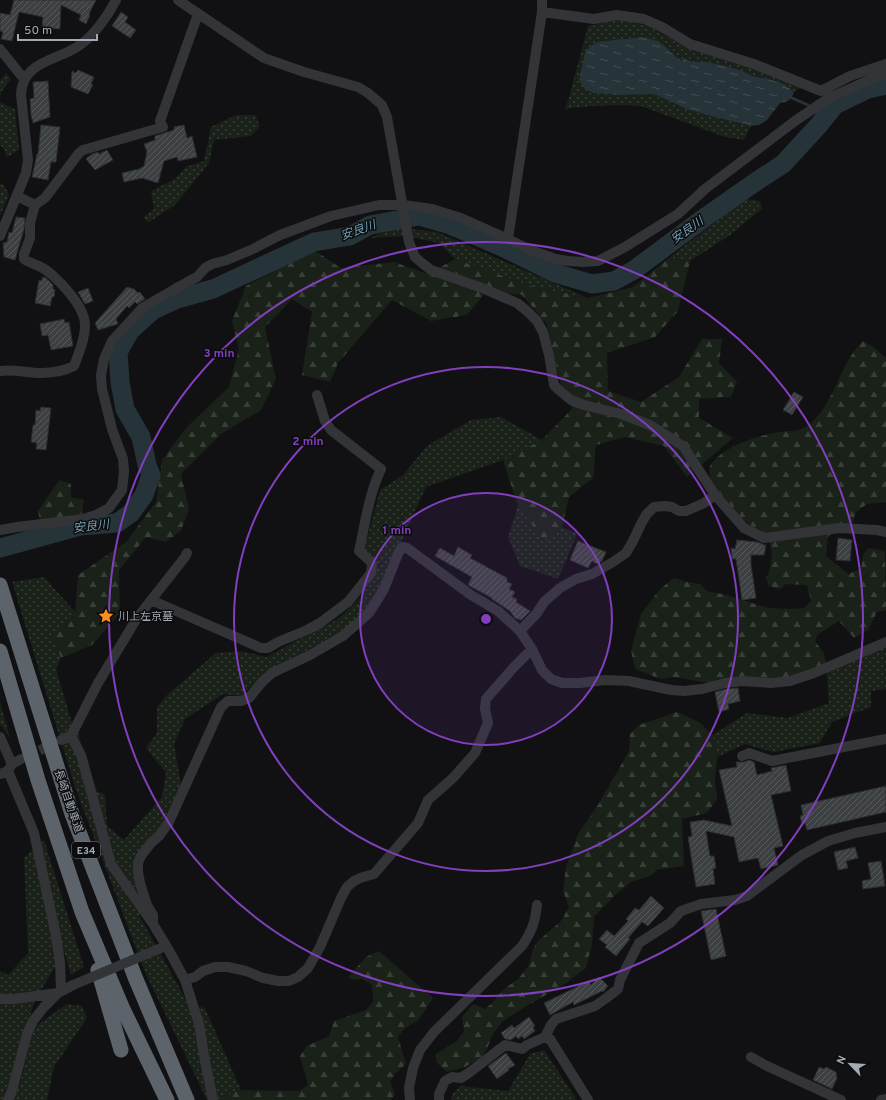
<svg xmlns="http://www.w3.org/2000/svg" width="886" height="1100" font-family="Overpass,'Noto Sans JP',sans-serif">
  <defs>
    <pattern id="grass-dots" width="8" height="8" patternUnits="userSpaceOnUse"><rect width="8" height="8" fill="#192119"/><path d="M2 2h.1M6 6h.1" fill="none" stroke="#373f38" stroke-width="1.8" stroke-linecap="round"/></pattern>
    <pattern id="forest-firs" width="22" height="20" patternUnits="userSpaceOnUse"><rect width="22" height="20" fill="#192119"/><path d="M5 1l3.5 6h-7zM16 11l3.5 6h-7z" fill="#373f38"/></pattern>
    <pattern id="water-ripples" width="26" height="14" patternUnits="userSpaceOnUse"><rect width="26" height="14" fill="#263338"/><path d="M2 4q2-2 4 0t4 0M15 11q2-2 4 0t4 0" fill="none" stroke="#424e53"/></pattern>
    <pattern id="building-hatch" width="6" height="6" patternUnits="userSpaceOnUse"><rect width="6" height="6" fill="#3d4043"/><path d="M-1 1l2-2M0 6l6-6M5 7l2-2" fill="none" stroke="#56595c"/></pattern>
  </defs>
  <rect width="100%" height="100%" fill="#111113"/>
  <path fill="url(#grass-dots)" d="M620,19L648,26L690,49L773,74L802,87L794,92L784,84L769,79L755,77L742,71L722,65L706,62H693L685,58L682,61L677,59L670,50L642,37L621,39L585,52L579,80L593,93L621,95L648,94L656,95L687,109L711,116L751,126L744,140L725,137L714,133L641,106L623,105L591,106L565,109L568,101L588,26Z
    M6,73L11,79L1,92L0,99V81Z
    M0,102L15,109L19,150L7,157L4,149L0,145Z
    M236,115H255L260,126L251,136L214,140L209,163L175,205L149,222L143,218L154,209L151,191L175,179L186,167L204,161L211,127Z
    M0,183L4,185L9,195L0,216Z
    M745,199L760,201L762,209L730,235L690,261L669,258Z
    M394,227L437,232L588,298L534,287L455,259L439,243L406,236L370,238Z
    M501,417L542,440L503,460L426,487L379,590L365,612L341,633L266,671L242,696L223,694L185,719L174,744L181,785L161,826L134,867L140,917L179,987L188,1005L205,1008L241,1090L222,1097V1100H207L145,972L75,787L12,582L44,577L75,612L53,639L61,658L56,669L72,723L78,731L81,744L97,792L105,794L107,826L124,840L162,797L166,773L146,748L157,733V707L167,695L216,653L241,651L266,657L338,619L362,596L376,569L364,550L380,490L403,475L427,446L471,420Z
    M518,506L543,540L562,527L577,534L558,579L520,566L508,537Z
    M886,638V689L871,691V707L832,722L820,743L773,752L745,744L717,757L713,735L747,713L788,718L829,703L826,664Z
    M0,702L10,738L0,724Z
    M44,840L84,967L71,975L64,952L35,1000L7,1091L3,1100H0V971L8,975L28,953L24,858Z
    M67,1004L82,1006L87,1018L54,1067L47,1100H13L20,1084L31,1038L37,1025Z
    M544,1050L577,1100H451L452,1095L460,1086L508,1091L530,1054Z"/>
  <path fill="url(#forest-firs)" d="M314,250L341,268L394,262L428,274L455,259L534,287L588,298L633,287L669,258L690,261L678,311L655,337L607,353L608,391L641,402L679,377L702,339H722L719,363L737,382L731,397L699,399V418L733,438L687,477L664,446L625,437L596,445L593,478L569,497L562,527L543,540L518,506L503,460L542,440L572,409L560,382L547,324L522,295L486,292L467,315L431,321L392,300L338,363L330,382L302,375L312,312L292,299L265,327L276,379L261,410L221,434L181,474L189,509L181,531L165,542L146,537L119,570L120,613L92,645L61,658L53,639L75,612L78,575L126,542L156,502L162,460L187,427L229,387L239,349L232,321L246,286Z
    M863,341L872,346L886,358V502L867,504L856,512L853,522L828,536L826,556L848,574L861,569L863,555L868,548L885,551L886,610L877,612L868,630L854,638L839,621L818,634L815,641L824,653L826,664L791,678L718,679L709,683L673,677L661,679L635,669L631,651L641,614L660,589L674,578L687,582L700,584L707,591L727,595L768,608L790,609L804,608L811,601L807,585L786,584L780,589L769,586L766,578L769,572L772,554L768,534C759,532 751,526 744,520C740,517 736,511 732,507C724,498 715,489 710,478C709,475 709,469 710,466C721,447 759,435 780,432C794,430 801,433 813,421C836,399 840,363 863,341Z
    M59,480L71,484V497L84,500L82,514L40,520L38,511Z
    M677,712L699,722L713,735L717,757L715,780L717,799L707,813L682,819L684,866L656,870L650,876L631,882L615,895L594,917L592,944L586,968L565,984L525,1007L503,1021L492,1035L487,1049L483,1056L465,1067L447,1072L437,1063L436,1054L457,1041L464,1031L462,1017L473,1004L485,1009L491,1004L504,989L518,979L528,967L533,950L537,942L561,921L569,907L563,891L566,867L578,834L598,805L629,751L630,734L639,725Z
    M379,951L433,998L424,1012L417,1021L405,1028L398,1037L406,1064L395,1074L390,1082L395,1094L391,1100H222V1097L241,1090L299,1091L308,1085L300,1056L307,1046L329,1036L334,1021L366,1010L373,1002L372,985L362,979L351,980L349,976L366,957Z"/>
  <path fill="url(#water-ripples)" d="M642,37C654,40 660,41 669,50C674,54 676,58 682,61L684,58L693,62H706L722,65L742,71L755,77L769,79L784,84L794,92C791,100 788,102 780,103L767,120L759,125L751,126L711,116L687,109L656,95L648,94L621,95L593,93L585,89L579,80L585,52L591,46L598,42Z"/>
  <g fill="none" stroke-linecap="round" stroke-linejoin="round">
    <path stroke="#263338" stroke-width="3" d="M792,98L808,105
      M816,113L835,105"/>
    <path stroke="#263338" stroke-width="19" d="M0,548L80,526L117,523L131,513L144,495L151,475L147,465L141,437L125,409L120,382L118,352L130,331L153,310L177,299L213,289L314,242L350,236L370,225L419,216L450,225L500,246L555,273L592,284L614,281L634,270L704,218L754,183L783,164L818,126L835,105L868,89L886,85"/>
  </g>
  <path fill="url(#building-hatch)" stroke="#2b2c2f" d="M14,0H96L89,14L90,15L86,24L79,20L81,15L61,5L60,29L42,28L43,17L19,12L12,41L1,39L3,32L0,31V13L10,15Z
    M121,12L128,17L125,22L136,30L130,38L112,26Z
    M78,70L94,77L91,84L93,85L88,94L71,87L72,71L76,73Z
    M48,81L50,117L33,123L31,115L30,99L34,98L33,82Z
    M41,125L60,127L56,162H51L48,180L32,177L37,154H38Z
    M184,125L187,138L192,136L197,157L178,161L177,157L164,161L158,183L142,178L124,182L122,173L139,169L144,166L147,152L144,144L155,140V136L174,130V127Z
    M107,150L113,160L95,170L86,159L92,154L98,152L99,154Z
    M16,217L25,218L24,229L15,260L4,257L3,243L7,242L9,232L12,233Z
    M42,277L46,278L53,285V289L55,290L54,297H52L50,306L35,303L39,280L42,281Z
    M127,287L134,289L138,293L140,292L145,299L137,304L135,302L129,308L127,306L116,319L118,324L98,330L95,323Z
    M88,288L93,301L85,304L78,292Z
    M64,319L65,323L69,322L73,346L51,350L48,335L42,336L40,324Z
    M794,392L803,397L792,415L783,410Z
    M41,407L51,408L46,450L36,449L37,443L31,442L33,425H35L36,410L40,411Z
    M838,538L852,540L850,561L836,560Z
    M737,540L757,542L763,544V545H766L764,555H751V565L756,598L742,600L736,559H732L731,548L735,549Z
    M578,541L606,552L602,561L597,564L592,561L588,568L570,560Z
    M458,547L472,555L470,558L507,578V582L512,584L509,589L515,592L512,597L517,599L516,602L530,611L521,620L515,618L510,611L492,599V598L468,585L472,577L435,556L440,548L454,556Z
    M738,688L740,701L728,704L729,709L719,712L715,692L726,689Z
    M749,760L754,762L757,775L772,771L771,768L786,765L791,791L771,795L783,846L774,848L778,865L761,869L758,858L739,862L734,837L706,831L710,856H714L716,868L713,869L715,884L696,887L688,837L692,836L690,822L704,820L732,826L719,770L737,767L736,762H744Z
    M886,786V812L807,830L805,823L802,824L800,816L803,815L801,805Z
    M855,847L858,858L846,861L848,868L838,870L834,852Z
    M881,861L885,886L863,889L862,881L871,879L868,863Z
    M651,896L664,908L648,926L642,922L628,938L630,939L616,956L605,947L607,945L599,939L607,930L614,936L628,921L626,919L635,908L639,910Z
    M716,909L726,956L711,960L701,911Z
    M599,977L608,986L603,992L602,991L574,1005L573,1002L550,1015L544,1003L589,981L591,985Z
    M529,1017L535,1026L533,1027L535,1031L524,1039L522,1036L518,1039L516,1036L511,1040L505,1039L501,1033L512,1025L514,1028Z
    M506,1053L515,1065L508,1069L509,1070L497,1079L488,1066Z
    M819,1067L824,1069L826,1067L836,1072L837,1078L832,1089L813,1080Z"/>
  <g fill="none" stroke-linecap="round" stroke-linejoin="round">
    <path stroke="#2e3033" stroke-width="10" stroke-dasharray="10 5" stroke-linecap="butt" d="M26,757L55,743"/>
    <path stroke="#323438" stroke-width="10" d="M178,0L264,58L304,72L358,87L368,93L382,105L387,117L409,242L415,257L422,263L431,270L482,288L517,303L527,311L537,321L543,332L549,355L554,385L559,390L571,400L584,405L621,414L650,425L683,446L715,495L744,528L764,538L839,528L877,530L886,532
      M542,12L594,19L617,15L644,19L662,27L690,44L754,64L821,91L850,76L886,64
      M0,49L24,79
      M17,196L35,205
      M0,236L26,173L28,160L21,95C22,62 55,61 77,47C93,37 108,16 116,0
      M508,239L542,12V0
      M0,371C15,369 27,373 41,373C53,373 64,371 74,366C79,353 88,332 84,318C80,302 59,280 46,270C39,265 31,264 24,259V254L30,238V223L35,205L45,198L79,153L83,150L163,127L160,121L198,14
      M0,530L17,527L83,519L96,515L109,508L122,490L124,472L123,459L112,429L102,389L101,375L104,359L112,341L142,308L175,289L197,277L205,268L212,264L227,260L253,249L280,235L331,216L379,205H403L432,209L461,218L508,239L530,250L556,259L568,261L583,262L598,261L625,247L678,214L705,189L795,121L829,98L876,77L886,74
      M151,600L261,648H268L278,642L307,630L320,623L348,602L371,573L372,564L369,560L359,551C365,524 369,494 381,469L331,430L325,421L317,395
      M520,631L537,613L544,602L560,588L576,579L592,574L613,562L626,553L633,541L641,524L646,515L654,507L665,506L672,507L679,511H686L704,503L715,495
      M532,649L542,670L551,679L562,683H580L605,680L629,681L671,690L684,691L702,689L725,683L743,681L771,683L790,681L814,673L886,642
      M71,736L98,683L137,618L185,557L187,553
      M0,737L12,764
      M61,740L71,736L81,755L111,864L153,924L167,947L185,980L199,1024L205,1061L213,1100
      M742,756L749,753L772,761L886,739
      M8,771L34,833L55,931L60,962L61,991
      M0,774L8,771L12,764L21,759
      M153,924V915L147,905L140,883L138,872V863L141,856L151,843L159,836L169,822L221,707L228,701H241L249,698L262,682L272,673L310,655L343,636L369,613L384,589L398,554L402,547L407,548L471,595L498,611L520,631L532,649L514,667L486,699L485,709L488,723L475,753L453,778L428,800L418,823L374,874L360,878L354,881L347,887L341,898L320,947L308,968L298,977L289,981H278L263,978L246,971L228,967H215L203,971L195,977L185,980
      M0,999H14L58,993L73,985
      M545,1037L550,1039L588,1100
      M751,1057L767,1066L841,1100
      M8,1100L12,1091L27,1034L33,1021L44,1007L58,993
      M410,1100L409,1088L413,1068L420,1050L434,1032L522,946C532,931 535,923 537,905
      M439,1100V1094L445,1081L452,1077L461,1078L470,1072L505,1045L522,1049L527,1045L545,1037L551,1025L556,1019L595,1006L605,999L618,989L620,980L639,943L670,923L681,911L701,904L735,900L747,896L802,855L828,841L855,833L886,827
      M881,1100L886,1099"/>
    <path stroke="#5d636a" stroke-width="15" d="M0,585L72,814L135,977L187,1100
      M0,651L38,780L82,912L122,1007L167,1100
      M98,970L121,1050"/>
    <path stroke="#323438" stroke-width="10" d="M73,985L161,948"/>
  </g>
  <circle cx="486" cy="619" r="126" fill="#813fbe" fill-opacity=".12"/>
  <g fill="none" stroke="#813fbe" stroke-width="2">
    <circle cx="486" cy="619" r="126"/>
    <circle cx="486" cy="619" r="252"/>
    <circle cx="486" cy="619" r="377"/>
  </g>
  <defs>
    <g id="sight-bare" transform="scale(1.2)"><path d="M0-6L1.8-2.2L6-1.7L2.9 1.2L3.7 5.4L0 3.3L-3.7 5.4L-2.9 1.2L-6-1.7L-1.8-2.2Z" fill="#ff8c1d" stroke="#0c0c0e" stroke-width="2.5" paint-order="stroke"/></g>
  </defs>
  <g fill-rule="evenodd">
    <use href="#sight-bare" x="106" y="616"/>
  </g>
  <g text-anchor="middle" stroke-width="3" stroke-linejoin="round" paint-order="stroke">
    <rect fill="#0c0c0e" stroke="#747b83" stroke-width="1" x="72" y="842" width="28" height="16" rx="3"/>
    <g font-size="10" font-weight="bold" fill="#a1abb5">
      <text x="86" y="854">E34</text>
    </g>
    <g font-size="11" fill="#a1abb5" stroke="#0c0c0e" text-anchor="start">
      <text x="118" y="620">川上左京墓</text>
    </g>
    <g font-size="11" fill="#a1abb5" stroke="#0c0c0e">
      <text transform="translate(69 801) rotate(71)" y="4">長崎自動車道</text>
    </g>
    <g font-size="12" font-style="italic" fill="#74a1b4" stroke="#0c0c0e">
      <text transform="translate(358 230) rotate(-19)" y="4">安良川</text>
      <text transform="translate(687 230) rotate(-35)" y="4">安良川</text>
      <text transform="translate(91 526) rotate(-7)" y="4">安良川</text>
    </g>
  </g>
  <circle cx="486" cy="619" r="6" fill="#813fbe" stroke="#0c0c0e" stroke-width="2"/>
  <g font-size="12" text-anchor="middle" font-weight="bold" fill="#813fbe" stroke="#0c0c0e" stroke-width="3" stroke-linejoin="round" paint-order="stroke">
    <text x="219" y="357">3 min</text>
    <text x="308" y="445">2 min</text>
    <text x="397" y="534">1 min</text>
  </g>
  <g transform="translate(850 1064) rotate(295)" stroke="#0c0c0e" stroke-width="3" paint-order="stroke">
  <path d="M0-3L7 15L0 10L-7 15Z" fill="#a1abb5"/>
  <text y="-6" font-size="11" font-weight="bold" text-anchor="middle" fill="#a1abb5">N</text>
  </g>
  <path d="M18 34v6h79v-6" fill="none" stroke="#a1abb5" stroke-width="2"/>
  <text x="24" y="34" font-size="12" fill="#a1abb5" stroke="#0c0c0e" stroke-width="3" paint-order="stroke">50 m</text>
</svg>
